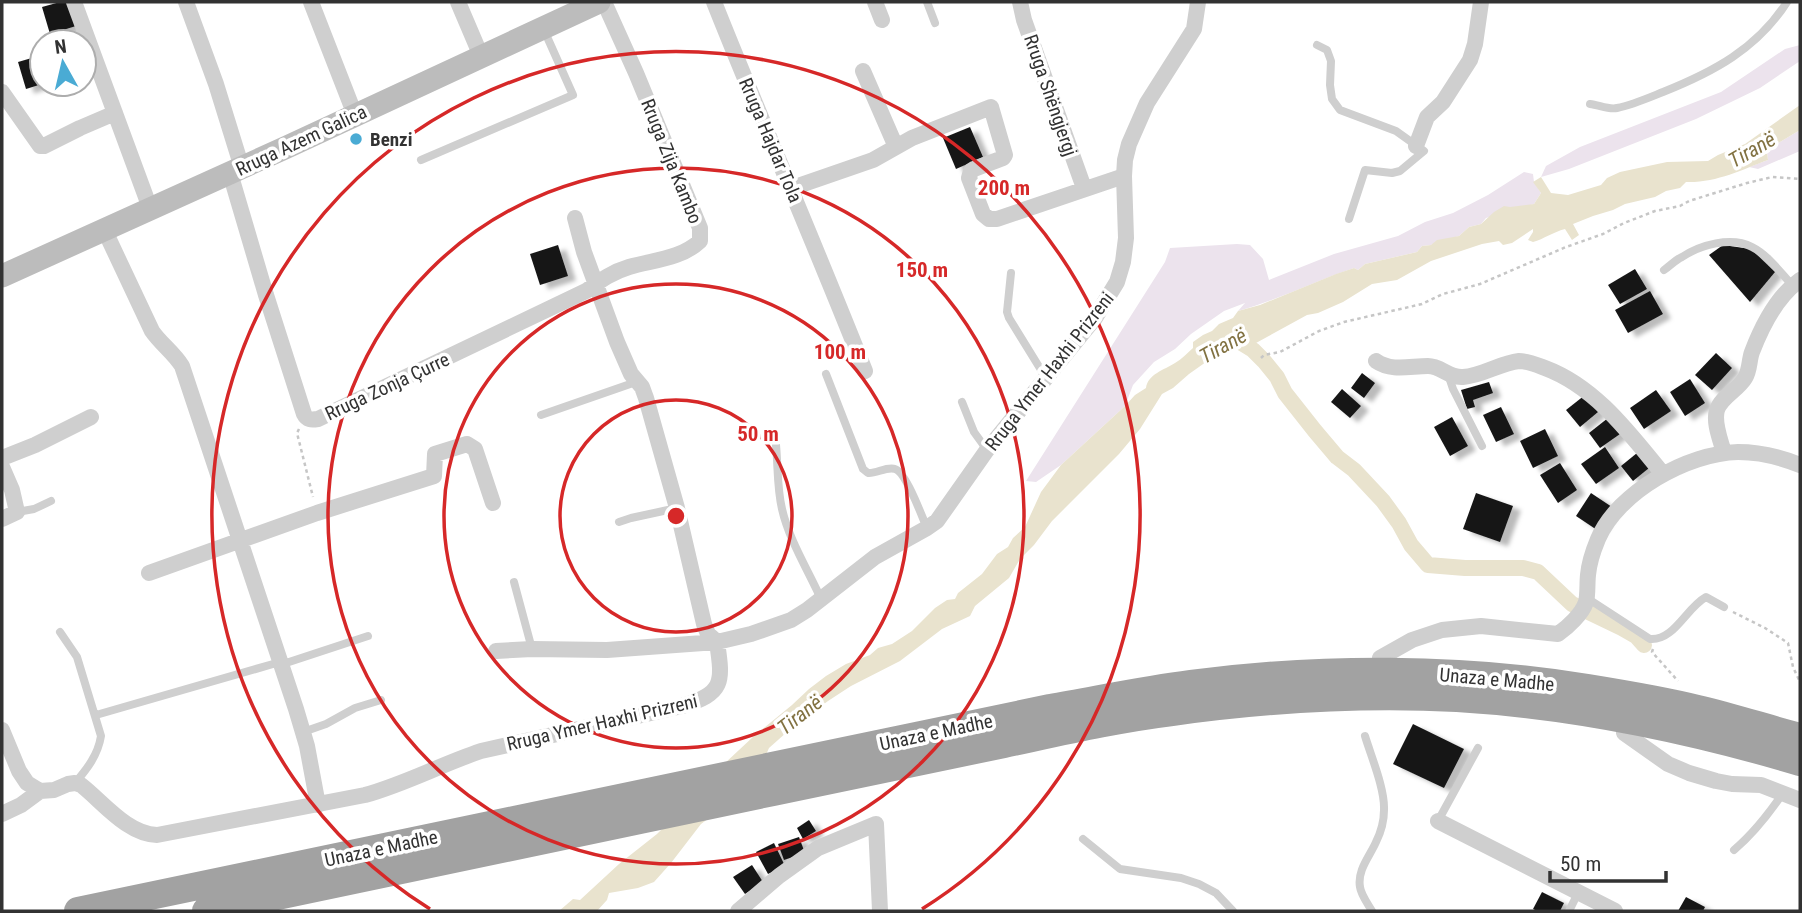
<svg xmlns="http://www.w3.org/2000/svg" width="1802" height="913" font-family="'Roboto Condensed',sans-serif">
  <defs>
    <filter id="shadow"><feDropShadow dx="8" dy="4.5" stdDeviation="2" flood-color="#0004"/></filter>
  </defs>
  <rect width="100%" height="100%" fill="#fff"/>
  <path fill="#ece3ed" d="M1800,45V61L1760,88L1696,119L1569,169L1541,177L1546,166L1580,147L1721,92L1785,49Z
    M1800,130V151L1758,169L1749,167L1768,160L1767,152L1770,148Z
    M1524,172L1533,174L1534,182L1541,193L1534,204L1486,218L1481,224L1469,227L1459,236L1431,245L1422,246L1417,252L1365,264L1358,270L1354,268C1315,281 1278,300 1238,311L1245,303L1224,311L1191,334L1175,349L1154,362L1133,385L1125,406L1061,465L1036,482L1026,481L1165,262L1170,248L1237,244L1250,245L1263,259L1269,280L1334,254L1398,236L1425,222L1453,213L1488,195Z"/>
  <path fill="#e9e3ce" d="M1800,105V130L1770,148L1767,152L1768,160C1741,170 1716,183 1686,182L1680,188L1666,191L1655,197L1625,204L1613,210L1593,216L1573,224L1579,235L1572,240L1565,229C1553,232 1544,239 1533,242L1528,240L1533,232V229L1512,243L1503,245L1499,241L1482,244L1431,261L1397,280L1372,284L1343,302L1318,313L1307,315L1256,343L1241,344L1222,356L1206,362L1189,374L1173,388L1162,394L1140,429L1119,454L1052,521L1034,545L1020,559L1009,578L975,606L970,616L942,629L900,661L851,686L828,701L787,732L769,748L753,784L747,790L701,824L671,863L654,882L638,888L609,893L607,900L597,911H559L573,899L580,900L619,864L657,834L725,766L724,764L754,736L792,705L809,689L826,676L846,664L870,655L878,648L892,644L912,631L935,608L947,600L955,599L958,593L982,574L997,554L1008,547L1013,538L1025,527L1041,492L1061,465L1125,406L1135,395L1146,388C1148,374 1164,370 1175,363C1182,359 1187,353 1193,348V342L1203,335L1212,331L1219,324L1233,318L1238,311L1260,305L1336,274L1354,268L1358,270L1365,264L1417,252L1422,246L1431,245L1437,240L1459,236L1469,227L1481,224L1494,212L1504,206L1510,207L1534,204L1541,193L1533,182L1541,177L1551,193L1568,195L1601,185L1607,178L1620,172L1667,162L1708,161L1718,155L1745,144Z"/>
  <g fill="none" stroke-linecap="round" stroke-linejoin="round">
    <path stroke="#e9e3ce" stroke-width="16" d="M1235,339L1253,350L1264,361L1277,377L1285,393L1315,431L1337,457L1354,470L1383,501L1399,523L1411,545L1428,565L1465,568H1523L1538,572L1572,604L1622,628L1636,636L1644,645"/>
  </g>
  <path fill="#191919" filter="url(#shadow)" d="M60,2H69L76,26L50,34L42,7Z
    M42,55V84L26,89L18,62Z
    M970,127L983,157L956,169L943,138Z
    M558,245L568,276L540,285L530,254Z
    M1723,245L1751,249L1775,272L1750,302L1709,255Z
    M1635,269L1647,289L1620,304L1608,285Z
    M1650,291L1663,314L1628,333L1615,310Z
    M1716,353L1732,368L1712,390L1695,375Z
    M1362,373L1375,383L1364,398L1351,388Z
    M1690,379L1705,403L1685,416L1670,392Z
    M1489,382L1493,393L1473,400L1475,407L1467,409L1461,390Z
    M1342,389L1361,406L1350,418L1331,402Z
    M1656,390L1671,411L1644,429L1630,408Z
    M1585,395L1598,412L1580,427L1566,410Z
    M1501,407L1514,434L1496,442L1483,415Z
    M1452,417L1468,446L1450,456L1434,427Z
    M1608,418L1620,434L1600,448L1589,433Z
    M1545,429L1558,456L1533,468L1520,441Z
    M1605,447L1619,468L1596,484L1581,464Z
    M1637,453L1649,468L1633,481L1621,466Z
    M1560,463L1577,490L1558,503L1540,475Z
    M1476,493L1513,506L1500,542L1463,529Z
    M1591,493L1612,507L1597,530L1576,516Z
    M1413,724L1464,749L1444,788L1393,764Z
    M809,820L816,831L803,839L797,828Z
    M799,837L805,853L784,860L778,844Z
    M774,843L785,866L768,874L756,852Z
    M752,865L763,882L745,894L733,877Z
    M1542,892L1564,903L1560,911H1537L1533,909Z
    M1686,897L1705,907L1703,911H1678Z"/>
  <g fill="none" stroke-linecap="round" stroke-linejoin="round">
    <path stroke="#c6c6c6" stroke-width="2.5" stroke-dasharray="3.5 3.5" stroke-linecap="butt" d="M1261,358L1264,355L1280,352L1319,331L1344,322L1422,304L1443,294L1480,284L1566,247L1603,234L1624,223L1655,211L1680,206L1689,201L1747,183L1772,177L1800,179
      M299,429L297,433L313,497
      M1733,612L1765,628L1788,643L1793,667L1800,682
      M1653,649L1652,652L1678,681"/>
    <path stroke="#cfcfcf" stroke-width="8" d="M927,2L935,23
      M1317,45L1327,50L1331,61L1330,85L1332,99L1340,110L1396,131L1424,151L1400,171L1392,173L1365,170L1349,219
      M1590,104C1599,105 1609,110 1617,108C1632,105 1648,98 1663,92C1713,72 1757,49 1787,2
      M421,160L573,95L544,30
      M1664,270C1670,266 1675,260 1682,257C1700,245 1731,236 1752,247C1768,255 1780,272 1792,285
      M1011,273L1007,312L1009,318L1046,378
      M826,374L863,469L868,473C876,474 887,466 895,469C906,472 922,517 927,528
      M1448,374L1453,389L1482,446
      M962,402L974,432L987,450
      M541,415L636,382
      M776,445C778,466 777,488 782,509C789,540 808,570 821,599
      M17,512L34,509L51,501
      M619,522L631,518L677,508
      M514,582L532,649
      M1587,598L1650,639C1674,641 1686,608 1706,597L1724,607
      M60,632L77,657L101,736C98,755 87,769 75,783
      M96,715L273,664L289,662L368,636
      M303,732L326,724L355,708L381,700
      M1365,736C1371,756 1385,789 1384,810C1384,821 1381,832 1376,842C1370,856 1357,870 1360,887C1361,895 1368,904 1372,911
      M1438,821L1478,748
      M1083,839L1120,869L1181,878L1199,884L1216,893L1233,911
      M1734,850C1754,833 1768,815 1783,793
      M1569,911L1578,893"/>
    <path stroke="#cfcfcf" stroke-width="16" d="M74,2L150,208
      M186,2L216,84L242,168
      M311,2L355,115
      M458,2L481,56
      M714,2C763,125 816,247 865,371
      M875,2L882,20
      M1020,2L1024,20L1084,188
      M863,71L896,147
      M2,92L40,146H44L80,128L115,113
      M1416,146L1427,117L1443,102L1470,60L1475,44L1481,2
      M230,173L266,295L304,414C307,420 311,420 318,419L586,291C600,281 612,272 629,267C653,260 681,259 700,241V228L636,73L604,2
      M792,188L873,160L912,138L991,107L1005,155L1003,158L974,169L971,171L969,178L983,214L989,219H997L1124,176
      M575,218L584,252L617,342L631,374L642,387L646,398L677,508L704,624L708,634L717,642
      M104,229L152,331C161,344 173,352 182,366L296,709L307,746L318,805
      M1376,361C1392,372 1410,366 1428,366C1441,366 1449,378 1463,377C1482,376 1500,363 1519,361C1528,361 1537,365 1545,368C1596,387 1630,434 1663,474
      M1724,453C1721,441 1713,423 1717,410C1721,397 1738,390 1745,378C1750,370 1749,360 1752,352C1762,326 1777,296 1800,280
      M2,458L35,445L91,417
      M2,467L12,490L17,512L2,519
      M149,573L317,513L434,476L435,454L467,444L475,449L493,503
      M496,651L532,649L607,650L717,642L751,634L791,620L807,610L875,557L927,528L937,521L987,450L1095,318L1117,282L1123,262L1126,238L1124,176L1125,160L1129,144L1147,103L1194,29L1198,2
      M1380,658L1412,640L1442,630L1481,626L1558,634C1568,627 1582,614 1586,602C1588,594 1587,584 1588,575C1589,563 1593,551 1598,539C1618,492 1688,453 1738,452C1760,452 1780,457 1800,465
      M2,730L19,771L27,783L40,791
      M1624,733L1668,764L1689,773L1716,781L1732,784L1761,785L1800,800
      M2,814L21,805L40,791L54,790L68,784L75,783L81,785C103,802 127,834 157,835L365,795C405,784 442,764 481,751L682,706C724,693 723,683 717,642
      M1438,821L1615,911
      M738,911L779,876L818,848L876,824L880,911"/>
    <path stroke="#bcbcbc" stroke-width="23" d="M2,276L287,147L599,2"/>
    <path stroke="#a2a2a2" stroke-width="28" d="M78,911L1050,708C1097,700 1144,690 1191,684C1320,667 1460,667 1588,688C1625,694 1662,700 1698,709C1732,717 1766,728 1800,737
      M206,911C395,872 584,833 773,792C850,776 927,760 1004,744C1060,732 1115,719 1172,712C1266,699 1362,693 1457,698C1573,705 1689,729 1800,762"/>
  </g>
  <g fill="none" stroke="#d62828" stroke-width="3.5">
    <circle cx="676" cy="516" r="116"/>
    <circle cx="676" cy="516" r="232"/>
    <circle cx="676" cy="516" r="348"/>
    <path d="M430 909A464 464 0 1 1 922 909"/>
  </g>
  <circle fill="#4aabd4" stroke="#fff" stroke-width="2.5" cx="356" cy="139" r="7"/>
  <g text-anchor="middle" stroke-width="7" stroke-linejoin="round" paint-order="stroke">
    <g font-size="19" fill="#323232" stroke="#fff">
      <text transform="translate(1051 95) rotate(71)" y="7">Rruga Shëngjergj</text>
      <text transform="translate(301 140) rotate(-25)" y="7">Rruga Azem Galica</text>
      <text transform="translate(771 140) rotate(67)" y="7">Rruga Hajdar Tola</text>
      <text transform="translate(672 161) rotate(68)" y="7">Rruga Zija Kambo</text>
      <text transform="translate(1049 371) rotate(-52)" y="7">Rruga Ymer Haxhi Prizreni</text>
      <text transform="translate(387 386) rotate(-25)" y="7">Rruga Zonja Çurre</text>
      <text transform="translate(1497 679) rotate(5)" y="7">Unaza e Madhe</text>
      <text transform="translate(602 722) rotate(-13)" y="7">Rruga Ymer Haxhi Prizreni</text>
      <text transform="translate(936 732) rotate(-12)" y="7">Unaza e Madhe</text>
      <text transform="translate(381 848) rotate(-12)" y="7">Unaza e Madhe</text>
    </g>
    <g font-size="19" font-weight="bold" fill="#323232" stroke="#fff" text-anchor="start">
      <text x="370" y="146">Benzi</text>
    </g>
    <g font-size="21" font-style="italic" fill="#827242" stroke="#fff">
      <text transform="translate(1752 150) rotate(-30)" y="7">Tiranë</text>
      <text transform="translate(1223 346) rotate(-29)" y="7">Tiranë</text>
      <text transform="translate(800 715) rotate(-38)" y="7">Tiranë</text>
    </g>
  </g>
  <circle cx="676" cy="516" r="10" fill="#d62828" stroke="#fff" stroke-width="3.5"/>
  <g font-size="21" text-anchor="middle" font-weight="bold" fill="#d62828" stroke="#fff" stroke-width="7" stroke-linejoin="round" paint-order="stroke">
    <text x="1004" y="195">200 m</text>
    <text x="922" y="277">150 m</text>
    <text x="840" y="359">100 m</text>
    <text x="758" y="441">50 m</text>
  </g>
  <rect width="1802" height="913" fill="none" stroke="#323232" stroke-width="7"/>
  <g transform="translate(63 63) rotate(352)"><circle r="33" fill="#ffffff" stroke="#adadad" stroke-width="2"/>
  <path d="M0-5L12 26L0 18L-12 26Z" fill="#4aabd4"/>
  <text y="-10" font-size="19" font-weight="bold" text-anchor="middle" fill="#323232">N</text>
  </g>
  <path d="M1550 871v10h116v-10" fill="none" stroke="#323232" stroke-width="3.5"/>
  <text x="1560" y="871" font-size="21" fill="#323232" stroke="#ffffff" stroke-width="5" paint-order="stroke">50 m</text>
</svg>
